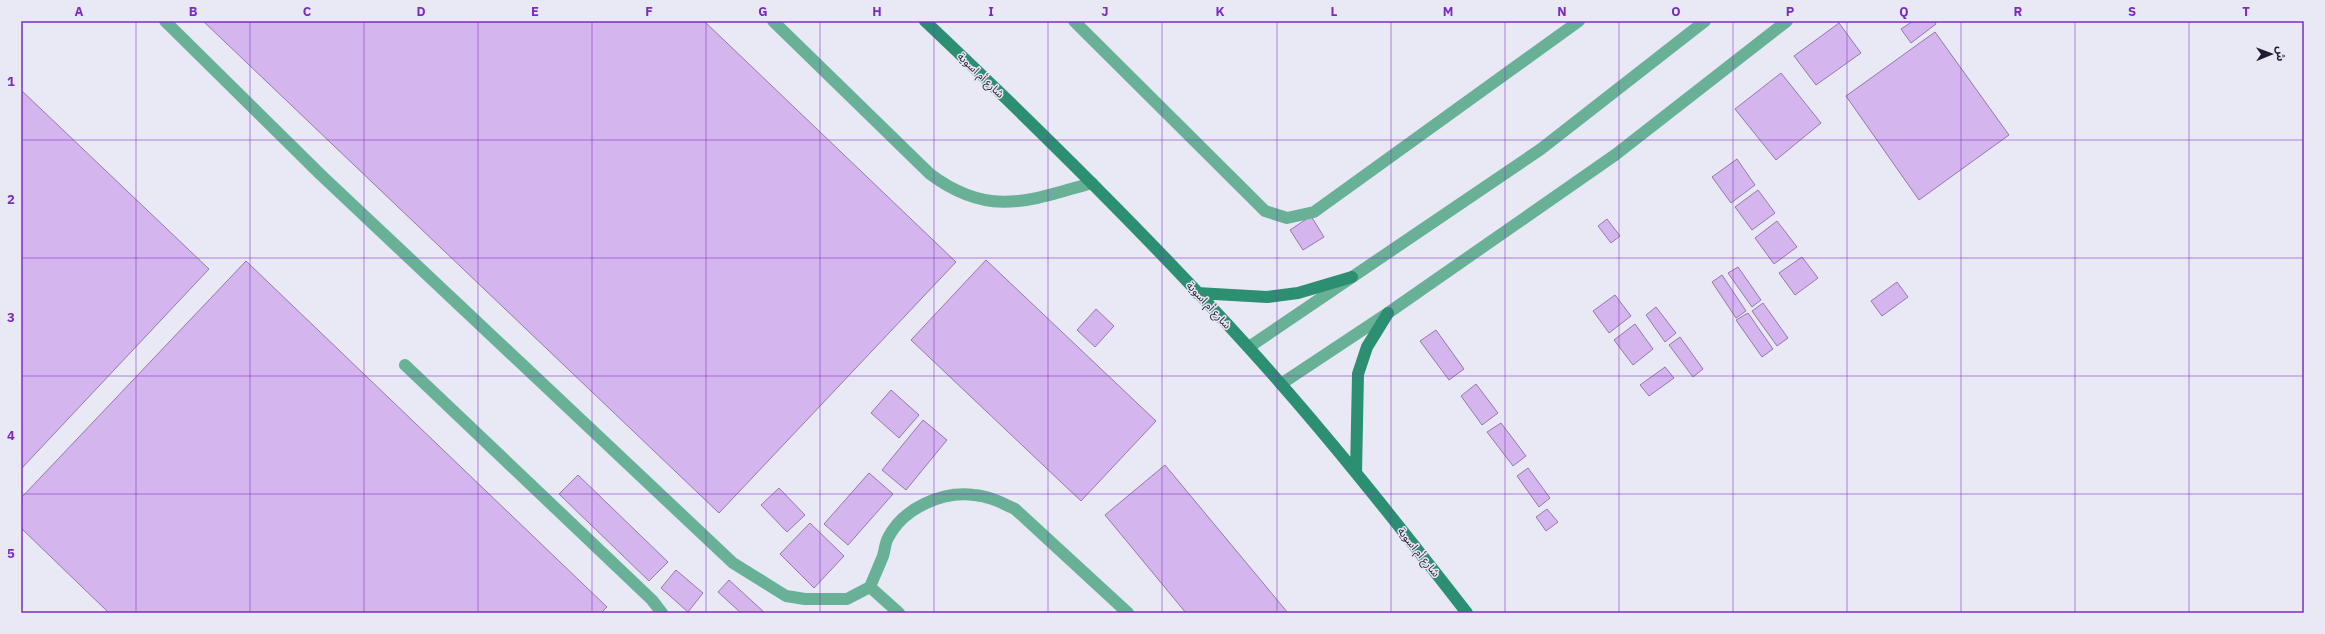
<svg xmlns="http://www.w3.org/2000/svg" width="2325" height="634" font-family="'IBM Plex Sans','Noto Sans Arabic',sans-serif">
  <rect width="100%" height="100%" fill="#e9e9f5"/>
  <path fill="#d4b5ee" stroke="#9578ae" d="M203,21H704L956,262L719,513Z
    M1913,21H1934L1936,24L1911,43L1901,29Z
    M1839,23L1861,53L1816,85L1794,56Z
    M1935,32L2009,135L1919,200L1846,96Z
    M1781,73L1821,123L1776,160L1735,109Z
    M21,90L209,269L21,469Z
    M1737,159L1755,185L1731,203L1712,177Z
    M1758,190L1775,213L1752,230L1735,207Z
    M1311,216L1324,237L1303,250L1290,230Z
    M1607,219L1620,236L1611,243L1598,226Z
    M1777,221L1797,247L1774,264L1755,238Z
    M1802,257L1818,278L1795,295L1779,273Z
    M986,260L1156,421L1081,501L911,340Z
    M246,261L607,607L601,613H109L21,528V498Z
    M1738,267L1761,300L1752,307L1728,273Z
    M1722,275L1746,311L1736,318L1712,282Z
    M1897,282L1908,297L1882,316L1871,301Z
    M1615,295L1631,316L1609,333L1593,311Z
    M1763,303L1788,338L1777,346L1752,311Z
    M1656,307L1676,333L1665,342L1646,315Z
    M1096,309L1114,326L1095,347L1077,330Z
    M1748,313L1773,349L1762,357L1736,320Z
    M1635,324L1653,349L1633,365L1614,340Z
    M1436,330L1464,369L1449,380L1420,341Z
    M1680,337L1703,369L1693,377L1669,345Z
    M1665,367L1674,378L1649,396L1640,385Z
    M1476,384L1498,413L1482,425L1461,396Z
    M891,390L919,415L899,438L871,413Z
    M923,420L947,440L906,490L882,470Z
    M1501,423L1526,456L1513,466L1487,432Z
    M1165,465L1288,613H1186L1105,515Z
    M1528,468L1550,498L1539,507L1517,476Z
    M869,473L893,494L848,545L824,524Z
    M578,475L668,562L649,581L559,494Z
    M779,488L805,515L787,532L761,505Z
    M1547,509L1558,522L1546,531L1536,517Z
    M810,523L844,556L814,588L780,554Z
    M676,570L703,593L688,612L661,588Z
    M729,580L765,613H741L718,592Z"/>
  <g fill="none" stroke-linecap="round" stroke-linejoin="round">
    <path stroke="#68b197" stroke-width="12" d="M165,21L321,175L733,563L786,596L805,599H847L870,587
      M773,21L930,174C989,218 1028,201 1092,183
      M1074,21L1265,211L1287,218L1314,212L1579,21
      M1249,347L1541,149L1705,21
      M405,365L652,600L662,613
      M1281,384L1388,313L1615,155L1787,21
      M899,613L870,587C874,577 879,566 883,556C885,550 885,543 888,538C903,508 942,491 974,495C989,496 1002,503 1015,509L1128,613"/>
    <path stroke="#2d8f71" stroke-width="12" d="M925,21C1036,126 1146,234 1249,348C1326,433 1397,523 1467,613
      M1197,293L1267,297L1298,293L1352,277
      M1356,473L1358,374L1367,347L1388,313"/>
  </g>
  <path fill="none" stroke="#7b2cbf" stroke-width="1" stroke-opacity="0.55" d="M136,21V613M250,21V613M364,21V613M478,21V613M592,21V613M706,21V613M820,21V613M934,21V613M1048,21V613M1162,21V613M1277,21V613M1391,21V613M1505,21V613M1619,21V613M1733,21V613M1847,21V613M1961,21V613M2075,21V613M2189,21V613M21,140H2304M21,258H2304M21,376H2304M21,494H2304"/>
  <g text-anchor="middle" stroke-width="3" stroke-linejoin="round" paint-order="stroke">
    <g font-size="11" fill="#201d33" stroke="#e9e9f5">
      <text transform="translate(981 75) rotate(44)" y="4">شارع أم اسوية</text>
      <text transform="translate(1209 305) rotate(47)" y="4">شارع أم اسوية</text>
      <text transform="translate(1419 552) rotate(51)" y="4">شارع أم اسوية</text>
    </g>
  </g>
  <rect width="2325" height="634" fill="none" stroke="#e9e9f5" stroke-width="44"/>
  <g transform="translate(2271 54) rotate(89)" stroke="#e9e9f5" stroke-width="3" paint-order="stroke">
  <path d="M0-3L7 15L0 10L-7 15Z" fill="#201d33"/>
  <text y="-6" font-size="11" font-weight="bold" text-anchor="middle" fill="#201d33">ش</text>
  </g>
  <rect x="22" y="22" width="2281" height="590" fill="none" stroke="#7b2cbf" stroke-width="1.5"/>
  <g font-size="13" text-anchor="middle" font-weight="bold" fill="#7b2cbf">
    <text x="79" y="16">A</text>
    <text x="193" y="16">B</text>
    <text x="307" y="16">C</text>
    <text x="421" y="16">D</text>
    <text x="535" y="16">E</text>
    <text x="649" y="16">F</text>
    <text x="763" y="16">G</text>
    <text x="877" y="16">H</text>
    <text x="991" y="16">I</text>
    <text x="1105" y="16">J</text>
    <text x="1220" y="16">K</text>
    <text x="1334" y="16">L</text>
    <text x="1448" y="16">M</text>
    <text x="1562" y="16">N</text>
    <text x="1676" y="16">O</text>
    <text x="1790" y="16">P</text>
    <text x="1904" y="16">Q</text>
    <text x="2018" y="16">R</text>
    <text x="2132" y="16">S</text>
    <text x="2246" y="16">T</text>
    <text x="11" y="86">1</text>
    <text x="11" y="204">2</text>
    <text x="11" y="322">3</text>
    <text x="11" y="440">4</text>
    <text x="11" y="558">5</text>
  </g>
</svg>
